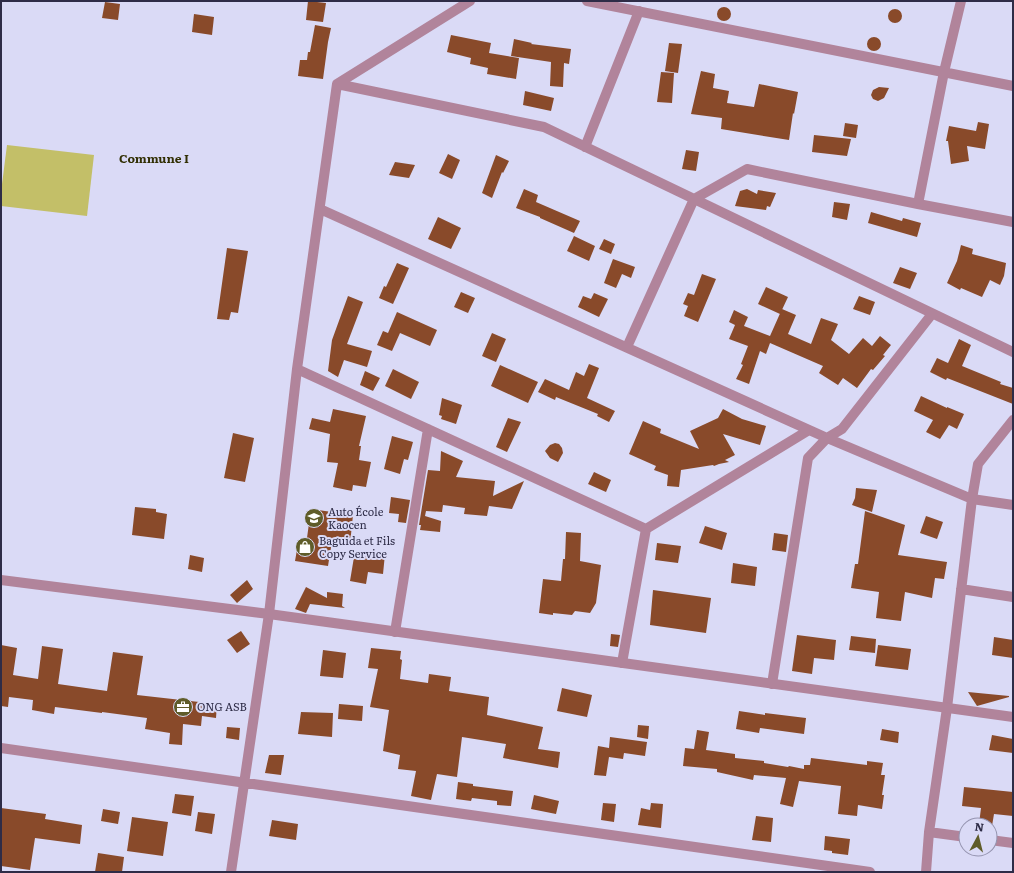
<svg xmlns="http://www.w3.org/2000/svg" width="1014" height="873" font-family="Literata,serif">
  <rect width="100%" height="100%" fill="#dadaf6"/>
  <path fill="#c3bf68" d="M7,145L94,155L87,216L1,206V192Z"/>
  <path fill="#894a2a" d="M308,1L326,3L323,22L306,20Z
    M105,2L120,4L118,20L102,18Z
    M717 14a7 7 0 1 1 14 0a7 7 0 1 1-14 0Z
    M888 16a7 7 0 1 1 14 0a7 7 0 1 1-14 0Z
    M194,14L214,17L212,35L192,32Z
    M315,25L331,28L328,42L323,79L298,76L300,60H307L308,52H310Z
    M451,35L491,43L489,53L519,58L516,79L487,74L488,68L470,64L471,58L447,52Z
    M867 44a7 7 0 1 1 14 0a7 7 0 1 1-14 0Z
    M514,39L532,43L531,44L571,49L569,64L564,63L563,87L550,86L551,62L511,56Z
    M669,43L682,44L678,73L665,71Z
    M701,71L715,74L713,88L729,91L727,103L754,107L759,84L798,92L794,114L793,113L789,140L721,129L722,118L691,114Z
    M661,72L674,73L672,103L657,102Z
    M879,87L889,88L884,98L878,101L873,99L871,95L873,90Z
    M525,91L554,98L551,111L523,105Z
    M978,122L989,124L985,149L967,146L969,161L951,164L948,141H946L949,126L976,131Z
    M845,123L858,125L856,138L843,136Z
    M814,135L851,139L847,156L812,152Z
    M686,150L699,152L696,171L682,169Z
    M448,154L460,160L452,179L439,173Z
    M496,155L509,161L503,173L502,172L492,198L482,193Z
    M395,162L415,165L409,178L389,175Z
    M524,189L538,195L536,202L580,221L574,233L540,218V217L516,208Z
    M747,189L757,194L758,190L776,193L770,207L767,206L766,210L735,206L740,191Z
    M834,202L850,204L847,220L832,217Z
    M871,212L902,221L903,218L921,223L917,237L868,223Z
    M438,217L461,228L451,249L428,239Z
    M574,236L595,246L589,261L567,251Z
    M604,239L615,244L611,254L599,249Z
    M961,245L973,249L972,254L1006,263L1004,276L1000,285L990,280L982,297L961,288L960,290L947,283L957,261Z
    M227,248L248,251L238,313L231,312L229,320L217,319Z
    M613,259L635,267L631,278L622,274L616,288L604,283Z
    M397,263L409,268L393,304L379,298L384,286L386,287Z
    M900,267L917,273L910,289L893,283Z
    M702,274L716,279L698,322L684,316L688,306L683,304L688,293L694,295Z
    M766,287L788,297L780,314L758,304Z
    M461,292L475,298L468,313L454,307Z
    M594,293L608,299L599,317L578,307L583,296L591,299Z
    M348,296L363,302L347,344L372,351L367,367L344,360L338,377L328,371L332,340Z
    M859,296L875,302L870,315L853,309Z
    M782,309L796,315L788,334L811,344L821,318L838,324L831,340L849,354L863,338L872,346L880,336L891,345L883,355L885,356L873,370L871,369L857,388L843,378L838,385L819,373L823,366L770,343L766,354L760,351L749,384L736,379L743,365L741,364L748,346L729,339L735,325L729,322L734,310L748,317L744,326L770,336Z
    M397,312L437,330L430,346L400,333L392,351L377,345L383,331L388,333Z
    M492,333L506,339L496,362L482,356Z
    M959,339L971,345L962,366L1001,382L1000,384L1013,388V404L947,378L946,380L930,372L937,358L948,363Z
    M589,364L599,368L587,398L615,411L609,422L597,416L598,414L556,397L555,400L538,392L545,379L569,390L576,372L584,376Z
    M500,365L538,382L528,403L491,386Z
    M393,369L419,382L411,399L385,386Z
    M365,371L380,378L373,391L360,385Z
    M921,396L947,408V407L964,414L957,429L949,425L940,439L926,432L933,420L914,411Z
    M442,398L462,405L456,424L441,419L442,416L439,415Z
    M333,409L366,416L359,446H361L359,460L371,462L366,487L353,485L352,491L333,487L338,463L327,462L330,434L309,429L312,418L330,422Z
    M723,409L742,419L766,426L760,445L723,434L735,455L725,460L729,462L719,464L714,466L713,465L681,470L679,487L667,486L668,475L654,470L656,466L629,454L643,421L661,429L660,433L699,449L690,431L718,418Z
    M508,418L521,422L507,452L496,447Z
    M233,433L254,438L245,482L224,478Z
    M392,436L413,442L408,460L404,459L400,474L384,469Z
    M555,443L559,444L562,448L563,453L558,462L550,458L545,451L550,445Z
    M441,451L463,461L456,477L495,481L493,496L524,481L512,509L489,506L487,516L464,514L465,508L443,505L442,512L426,511L425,516L441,521L440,532L420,530L421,525H419L428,470L440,471Z
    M594,472L611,480L606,492L588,484Z
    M856,488L877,490L872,512L852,505L855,498Z
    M391,497L410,500L406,523L398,522L399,514L389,513Z
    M135,507L156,509V512L167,514L164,539L132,535Z
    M311,509L353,515L350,544L332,541L328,566L295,561L298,544L306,545Z
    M865,511L905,525L898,555L947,562L944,579L935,578L932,598L905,592L901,621L876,618L879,592L851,588L855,564H858Z
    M926,516L943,522L937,539L920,533Z
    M705,526L727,533L722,550L699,543Z
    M566,532L581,533L580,561L601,565L596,603L590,613L575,611L572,615L553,613V615L539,613L543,579L561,581L563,559H565Z
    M774,533L788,535L786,552L772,550Z
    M657,543L681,546L678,563L655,560Z
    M355,551L385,554L383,574L368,572L366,584L350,581Z
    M190,555L204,558L202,572L188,569Z
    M733,563L757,567L755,586L731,583Z
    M247,580L253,589L237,603L230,595Z
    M306,587L327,598V592L343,594L342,606L345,608L310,604L306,613L295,609Z
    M653,590L711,598L706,633L650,625Z
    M241,631L250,644L237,653L227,640Z
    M611,634L620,635L618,647L610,646Z
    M797,635L836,640L834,660L814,658L812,674L792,671Z
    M851,636L876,639L875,653L849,650Z
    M994,637L1013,640V658L992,655Z
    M1,645L17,648L13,675L38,679L42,646L63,649L58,684L107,691L113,652L143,656L137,695L217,704L216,718L202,716L201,726L183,724L182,745L169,744L170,733L145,729L147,718L102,712V713L55,707L54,714L32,710L33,700L9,697L8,707L1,706Z
    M878,645L911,649L908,670L875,666Z
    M371,648L401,651L400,659L402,660L400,679L428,683L429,674L451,677L449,691L489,697L487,715L543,727L538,749L560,752L558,768L503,758L506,744L462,737L457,777L437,774L431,800L411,796L416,771L398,769L400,755L383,751L389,710L370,707L378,669L368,668Z
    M323,650L346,653L343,678L320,676Z
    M562,688L592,695L587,717L557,711Z
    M968,692L1009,696V697L977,706Z
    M339,704L363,706L362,721L338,719Z
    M739,711L765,715V713L806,718L804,734L760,728L759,733L736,729Z
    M301,712L333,713L332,737L298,734Z
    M638,725L649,726L648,739L637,737Z
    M227,727L240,728L239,740L226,738Z
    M882,729L899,732L898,743L880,740Z
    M697,730L709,732L706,750L735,754V758L764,761V763L788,767L789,766L804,769V765H810L811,758L867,765V761L883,763L881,775H885L882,795H884L882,809L858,805L857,816L838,814L841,786L799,781L793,807L780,804L786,778L754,775L753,780L717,772V769L683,766L685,748L694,749Z
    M992,735L1013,739V753L989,750Z
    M610,737L647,742L645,756L624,753L623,759L609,757L606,776L594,775L598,746L609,748Z
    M269,755H284L281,775L265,773Z
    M458,782L473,784V786L513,791L511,806L497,805V801L472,798L471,801L456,799Z
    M964,787L1013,792V816L994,814L992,826L979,824L981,808L962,806Z
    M175,794L194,796L191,816L172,813Z
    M534,795L559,801L556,814L531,809Z
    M603,803L616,804L614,822L601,820Z
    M651,803L663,804L661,828L638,825L641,808L650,810Z
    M1,808L46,814L45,819L82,825L80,844L35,838L30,870L1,866Z
    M103,809L120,812L118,824L101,821Z
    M198,812L215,814L212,834L195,831Z
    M756,816L773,818L771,842L752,840Z
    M132,817L168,822L163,856L127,851Z
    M272,820L298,824L296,840L269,836Z
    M825,836L850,839L848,855L832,853V851L824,850Z
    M98,853L124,857L122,872H95Z"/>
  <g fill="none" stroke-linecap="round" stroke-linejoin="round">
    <path stroke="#b1849b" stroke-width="10" d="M587,1L1013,86
      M337,84L544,127L1013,352
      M585,147L639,11
      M918,204L944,72L961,1
      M320,209L827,438L972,499L1013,505
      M627,347L694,199L747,169L918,204L1013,222
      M297,369L646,529L622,663
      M646,529L809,430
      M961,589L1013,597
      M395,632L428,429
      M772,684L808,458L827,438L842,429L932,314
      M1,748L870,872
      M929,832L966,837
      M990,840L1013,843
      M231,872L269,614L297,369L337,84L470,1
      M926,872L929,832L947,708L972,499L978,464L1013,420"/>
    <path stroke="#b1849b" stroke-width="10" d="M1,580L269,614L1013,717"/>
  </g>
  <defs>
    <g id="school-disc" transform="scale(1)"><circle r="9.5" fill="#5f5c29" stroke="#dadaf6"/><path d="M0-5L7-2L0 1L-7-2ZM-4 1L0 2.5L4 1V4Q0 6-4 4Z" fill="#fff"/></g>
    <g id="shop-disc" transform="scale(1)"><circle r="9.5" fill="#5f5c29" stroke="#dadaf6"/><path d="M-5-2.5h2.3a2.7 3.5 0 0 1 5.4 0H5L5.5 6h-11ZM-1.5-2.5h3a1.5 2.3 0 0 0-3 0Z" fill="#fff"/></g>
    <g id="office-disc" transform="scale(1)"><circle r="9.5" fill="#5f5c29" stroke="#dadaf6"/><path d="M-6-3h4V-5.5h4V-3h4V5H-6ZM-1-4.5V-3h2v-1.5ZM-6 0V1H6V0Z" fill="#fff"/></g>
  </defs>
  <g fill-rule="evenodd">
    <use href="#school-disc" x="314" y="518"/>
    <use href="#shop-disc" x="305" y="547"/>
    <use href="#office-disc" x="183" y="707"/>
  </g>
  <g text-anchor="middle" stroke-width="4" stroke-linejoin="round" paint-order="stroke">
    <g font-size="11" fill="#2e2c47" stroke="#dadaf6" text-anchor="start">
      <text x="328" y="516">Auto École<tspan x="328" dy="13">Kaocen</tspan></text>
      <text x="319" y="545">Baguida et Fils<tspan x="319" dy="13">Copy Service</tspan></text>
      <text x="197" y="711">ONG ASB</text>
    </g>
    <g font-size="12" font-weight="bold" fill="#312f03" stroke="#dadaf6">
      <text x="154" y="163">Commune I</text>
    </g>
  </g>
  <rect width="1014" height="873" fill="none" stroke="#2e2c47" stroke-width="4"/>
  <g transform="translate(978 837) rotate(7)"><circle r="19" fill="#dadaf6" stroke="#9594b0"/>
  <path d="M0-3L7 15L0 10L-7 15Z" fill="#5f5c29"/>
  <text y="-6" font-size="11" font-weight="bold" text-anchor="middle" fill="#2e2c47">N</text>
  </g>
</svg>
